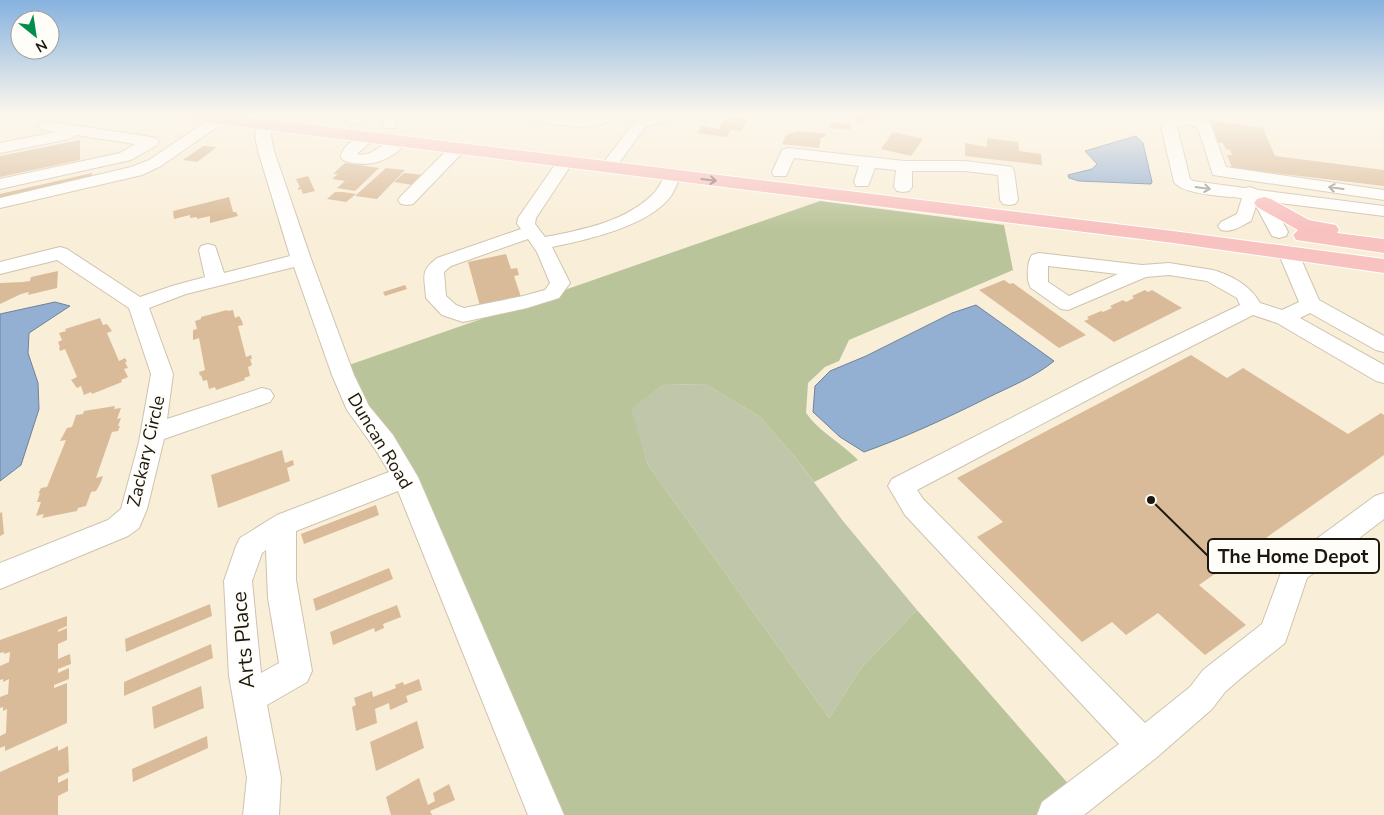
<svg xmlns="http://www.w3.org/2000/svg" width="1384" height="815" font-family="'Nunito Sans',sans-serif">
  <rect width="100%" height="100%" fill="#f9eed8"/>
  <path fill="#bfc6aa" d="M705,384L759,416L795,457L843,521L917,610L862,667L829,718L648,465L630,409L663,385Z"/>
  <path fill="#bac49a" d="M820,201L1004,225L1013,270L849,340L839,361L825,367L808,383L806,413C819,432 842,443 858,460L814,482L795,457L759,416L705,384L663,385L631,409L648,465L829,718L862,667L917,610L1085,803L1068,815H560L349,365Z"/>
  <path fill="#93b0d2" stroke="#6f8298" d="M1136,136L1143,143L1152,182L1151,184L1079,181L1069,178L1068,175L1092,169L1097,164L1085,151Z
    M55,302L70,306L29,333L28,353L38,383L39,409L21,465L0,481V314Z
    M976,305L1054,361C1035,377 1009,387 987,398C947,418 906,437 864,452L840,437L813,412L815,386L830,371L866,356L952,313Z"/>
  <path fill="#dabb99" d="M861,114H877L879,116L876,117L880,119L872,121L868,119L858,122L851,117Z
    M726,116L748,118L742,131L730,130L727,137L697,133L701,126L719,129Z
    M1209,120L1263,128L1275,156L1384,170V186L1232,168L1227,155H1232L1230,150L1226,149L1223,143L1217,142Z
    M832,122L852,124L850,130L830,128Z
    M797,131H799L826,134L825,137H821L819,148L782,144L786,135Z
    M893,132L923,139L911,156L881,149Z
    M987,138L1018,142L1019,151L1041,154L1042,165L965,156V143L987,147Z
    M80,140V160L0,177V156Z
    M203,146L217,147L197,162L183,160Z
    M345,163L379,168L355,191L337,188L345,181L332,179L338,174H333Z
    M386,168L405,170L377,199L355,196Z
    M92,173V179L0,199V194Z
    M404,173L424,175L419,186L394,182Z
    M308,176L315,191L303,194L301,189L298,190V188L300,187L296,179Z
    M335,192H343L356,194L346,202L327,199Z
    M229,197L233,212H236L238,216L210,223V216L197,219V217L190,218V215L174,219L173,211Z
    M506,254L511,269L517,268L519,275L514,276L521,297L480,306L468,262Z
    M58,271L57,288L28,295L29,292L21,294L0,304V283L23,282L30,281L31,277Z
    M1004,280L1010,284L1013,283L1086,335L1059,348L979,290Z
    M405,285L407,289L385,296L383,292Z
    M1145,290L1148,292L1152,290L1182,308L1114,342L1084,321L1089,319L1087,317L1101,311L1103,312L1112,308L1110,306L1123,300L1126,302L1134,298L1132,296Z
    M227,310L228,311L233,310L235,318L239,316L242,321L243,325L238,326L246,357L251,355L252,359H250L252,365L248,367L250,376L244,378L245,380L216,390L215,387L209,389L207,380L203,381L201,375L200,376L199,372L205,370L199,338L193,340V330L197,329L195,321L201,319V317Z
    M100,318L103,325L107,324L112,331L107,333L119,361L125,358L127,362H125L128,368L124,369L128,377L121,380L122,382L92,394L91,392L84,395L81,386L77,388L71,380L77,377L65,349L60,351L59,348L60,347L58,342L62,340L59,333L66,331L65,329Z
    M1191,355L1227,378L1243,368L1348,434L1381,413L1384,415V455L1199,585L1246,625L1205,655L1158,613L1126,635L1112,622L1082,642L977,537L1003,522L957,478Z
    M115,406L114,409L121,408L117,419L121,418L118,426H120L118,431L112,432L96,478L103,476L101,482L96,491L91,492L86,506L78,508L77,511L42,518L44,514L36,516L41,502H37L40,493L38,494L41,488L47,487L66,440L60,441L67,428L72,427L76,415L83,414L84,411Z
    M282,450L285,463L293,460L294,465L287,468L290,481L218,508L211,475Z
    M376,505L379,515L304,544L301,534Z
    M2,512L4,534L0,536V513Z
    M389,568L393,579L316,611L313,599Z
    M210,604L212,616L126,652L125,639Z
    M397,605L401,617L383,624L384,628L375,632L374,628L333,645L330,632Z
    M67,616V626L58,630V632L67,628V640L58,644V659L70,654L71,664L58,669V673L69,668V679L54,685V688L67,683V723L5,751V746L0,748V736L6,733L7,709L3,711V707L0,708V697L8,694L9,679L3,682V679L0,680V666L9,662L10,652L4,654V652L0,653V640Z
    M211,644L213,658L124,696V682Z
    M419,679L422,690L406,696L408,702L390,710L389,703L375,709L377,723L356,731L352,707L356,705L354,698L372,691L373,697L396,688L395,685L403,682L404,685Z
    M201,686L204,708L154,729L152,707Z
    M417,721L424,748L376,771L370,742Z
    M207,736L208,748L133,782L132,769Z
    M58,746V751L68,746L69,772L58,777V783L68,778V791L58,796V815H0V772Z
    M419,778L428,805L435,801L433,793L449,784L455,800L430,811L432,815H391L386,797Z"/>
  <g fill="none" stroke-linecap="round" stroke-linejoin="round">
    <g stroke="#cec3ae" stroke-width="2">
      <path id="minor" d="M219,114L224,116L227,119L224,122L161,166L142,175L0,208V198L131,167L149,160L214,116Z
        M260,114H274L271,136L274,151L311,259L354,375L369,406L393,435L418,477L564,815H528L398,491L296,531V580L312,671L307,682L267,705L281,778L279,815H243L247,778L229,676L224,581L236,546L240,538L277,515L389,472L375,449L347,410L332,375L294,267L186,294L149,308L173,374L167,419L262,388L270,390L274,396L270,402L164,439L147,509L139,528L128,536L0,589V563L108,520L121,509L139,442L151,374L129,308L57,260L0,274V262L60,247L67,249L140,297L172,286L205,277L199,250L201,246L208,244L215,246L224,273L290,256L258,151L255,136ZM266,550L268,598L279,663L261,673L252,581L262,553Z
        M354,114H372L358,124H348L345,121Z
        M381,114H395L397,125L394,128H384Z
        M515,114H559L586,117H593L599,114H617C601,137 546,122 522,118L517,117Z
        M659,114H683L681,117L645,127L614,170H602L600,167L635,121Z
        M1186,115L1210,122L1226,167L1384,190V200L1213,175L1198,128L1186,124L1177,127L1190,179L1193,181L1245,188L1250,187L1258,190L1384,206V216L1272,202L1288,232L1286,236L1279,238L1272,236L1256,206L1251,221C1241,226 1232,233 1221,230L1218,226L1221,222L1237,214L1242,198C1225,196 1183,195 1174,182L1161,126L1172,118Z
        M46,121L151,137L157,139L159,142L157,145L131,160L0,189V179L120,153L135,144L76,135L69,139L0,153V143L56,132L41,129L38,126L41,123Z
        M368,132L374,134L376,137L357,154C377,159 386,133 405,138L407,141C392,162 366,169 343,160L341,157C341,147 359,135 368,132Z
        M458,143L464,145L466,148L464,151L413,204L407,205L401,204L398,200L401,196L452,145Z
        M788,148L904,161H965L1006,166L1012,167L1014,171L1018,200L1015,204L1009,205L1003,204L1000,200L998,175L965,171H912V187L909,191L903,192L897,191L894,187L896,170L875,168L868,186H856L854,182L859,166L794,158L786,176H774L772,172L782,150Z
        M565,157L571,159L573,162L536,218L535,224L545,237C583,230 628,221 655,192C660,186 663,178 667,171H679L681,175C678,182 675,189 671,196C649,226 587,240 552,247L570,283L559,298L527,308L463,322L442,315L426,298C425,277 419,272 437,258L521,229L517,224L518,218L559,159ZM528,239L537,252L550,283L545,290L523,296L464,308L456,305L446,296L444,272L451,266Z
        M1288,246L1295,248L1298,252L1319,300L1384,336V352L1376,350L1310,313L1300,318L1384,365V383L1376,381L1277,323L1253,315L1127,379L917,490L923,499L1145,723L1190,687L1203,670L1262,624L1285,562L1375,496L1384,493V519L1307,578L1285,643L1241,678L1225,692L1212,709L1156,758L1084,815H1037L1042,802L1119,744L905,515L888,486L892,479L1111,367L1240,305L1237,298L1207,281L1169,275L1146,277L1068,310L1061,309L1031,288C1026,281 1027,262 1032,255L1039,253L1142,265L1169,263L1213,270C1231,275 1251,286 1260,303L1282,310L1299,302L1278,252L1281,248ZM1048,266L1118,274L1069,296L1048,282Z"/>
    </g>
    <g stroke="#fff" stroke-width="2">
      <path id="major" d="M172,114H224L1173,231L1384,259V273L1173,243L181,119L175,118Z
        M1264,197L1271,199L1309,220L1336,225L1339,230L1337,233L1384,239V253L1296,240L1293,235L1298,230L1257,207L1254,203L1257,199Z"/>
    </g>
    <use href="#minor" fill="#fff" fill-rule="evenodd"/>
    <use href="#major" fill="#f8c2c1" fill-rule="evenodd"/>
  </g>
  <defs><path id="oneway-shaft" d="M-6 0H5M1.5-3L5.5 0L1.5 3" fill="none" stroke-width="1.6" stroke-linecap="round" stroke-linejoin="round" transform="scale(1.25)"/></defs>
  <use stroke="#957671" href="#oneway-shaft" transform="translate(709 180) rotate(7)"/>
  <g stroke="#999793">
    <use href="#oneway-shaft" transform="translate(1203 188) rotate(8)"/>
    <use href="#oneway-shaft" transform="translate(1336 188) rotate(-172)"/>
  </g>
  <linearGradient id="sky" x2="0" y2="1"><stop stop-color="#86b2df"/><stop offset="0.5" stop-color="#fcf7ed"/><stop offset="1" stop-color="#fcf7ed" stop-opacity="0"/></linearGradient>
  <rect width="1384" height="228" fill="url(#sky)"/>
  <g text-anchor="middle" stroke-width="4" stroke-linejoin="round" paint-order="stroke">
    <g font-size="18" fill="#1c1810" stroke="#fffdf8">
      <text transform="translate(380 441) rotate(59)" y="6">Duncan Road</text>
      <text transform="translate(146 451) rotate(-77)" y="6">Zackary Circle</text>
    </g>
    <g font-size="21" fill="#1c1810" stroke="#fffdf8">
      <text transform="translate(243 640) rotate(-95)" y="7">Arts Place</text>
    </g>
  </g>
  <path fill="none" stroke="#1c1810" stroke-width="2" d="M1151 500L1208 556"/>
  <circle fill="#1c1810" stroke="#fffdf8" stroke-width="2" cx="1151" cy="500" r="5"/>
  <rect fill="#fffdf8" stroke="#1c1810" stroke-width="2" x="1208" y="539" width="171" height="34" rx="5"/>
  <g font-size="19" text-anchor="middle" font-weight="bold" fill="#1c1810">
    <text x="1293" y="563">The Home Depot</text>
  </g>
  <g transform="translate(35 35) rotate(150)"><circle r="24" fill="#fffdf8" stroke="#a4a19b"/>
  <path d="M0-4L9 19L0 12L-9 19Z" fill="#018e4c"/>
  <text y="-8" font-size="14" font-weight="bold" text-anchor="middle" fill="#1c1810">N</text>
  </g>
</svg>
